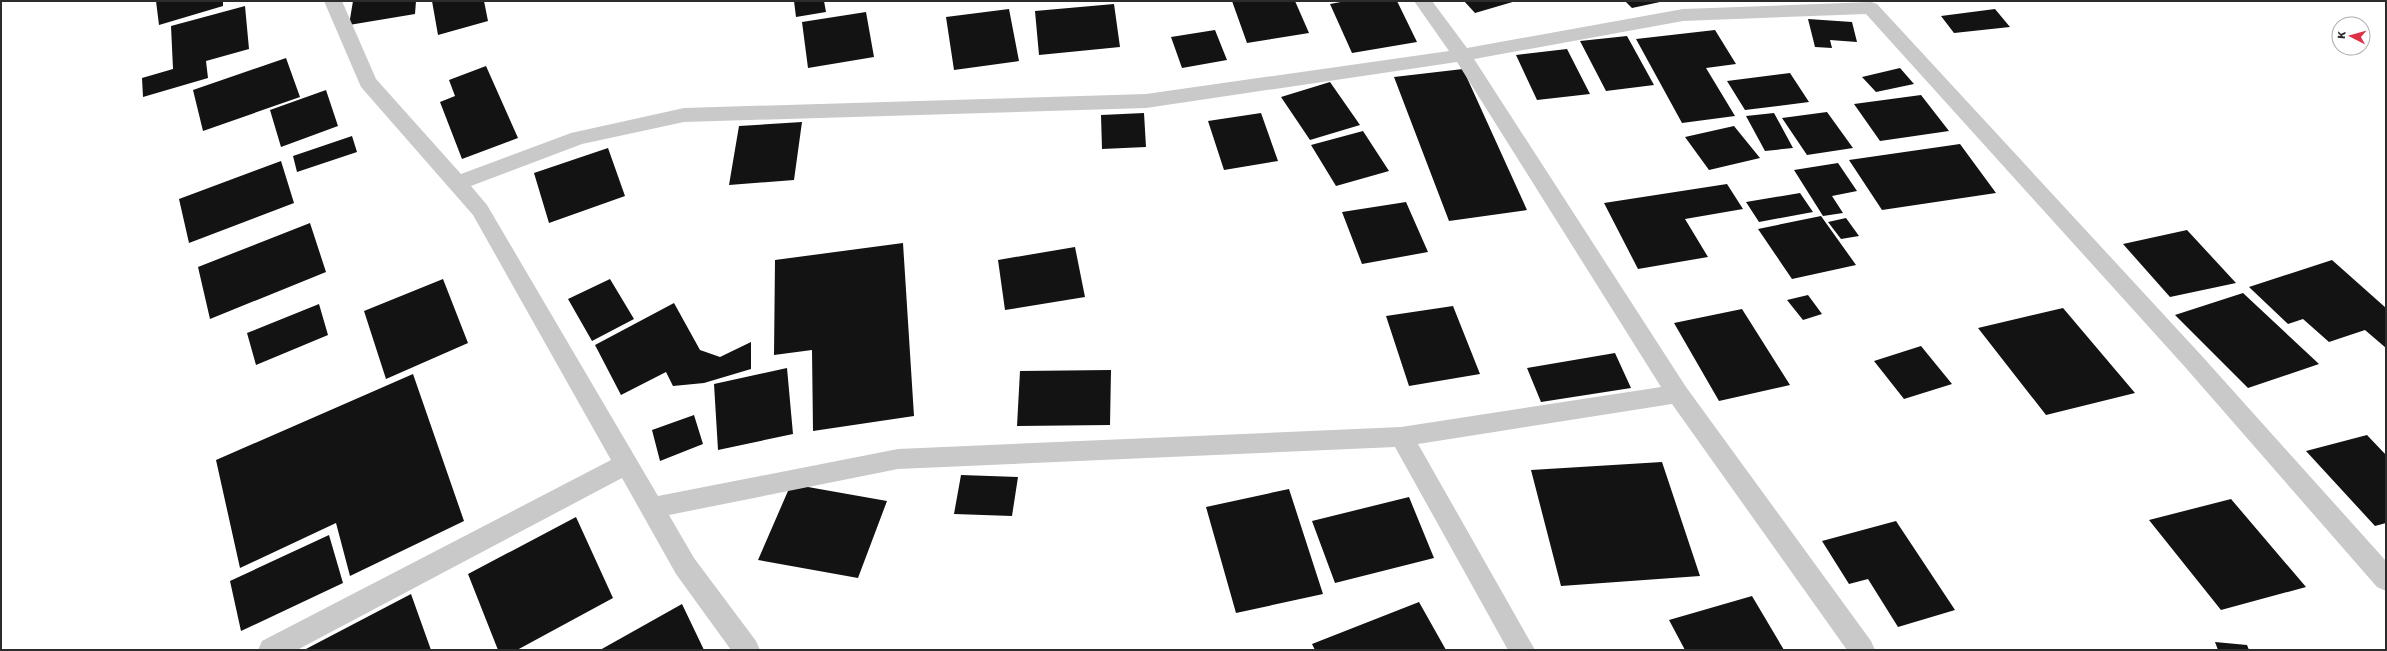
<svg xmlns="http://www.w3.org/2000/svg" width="2387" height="651" font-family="'Work Sans',sans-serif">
  <rect width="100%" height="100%" fill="#fff"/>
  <path fill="#131313" d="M156,1H223V6L159,25Z
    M353,1H416L415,14L349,25Z
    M432,1H484L488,21L438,35Z
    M794,1H824L826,12L796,17Z
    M1232,1H1295L1309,33L1247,43Z
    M1346,1H1397L1417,42L1352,53L1330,4Z
    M1464,1H1516L1475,13Z
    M1625,1H1660V2L1632,8Z
    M1114,4L1120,47L1039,55L1035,11Z
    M245,6L249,49L206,61L208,78L143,97L142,78L173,69L171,26Z
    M1009,9L1019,61L954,70L946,17Z
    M1995,9L2010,27L1954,33L1941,16Z
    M866,12L874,57L808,68L802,22Z
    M1808,19L1852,22L1857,42L1830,40L1832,48L1815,47Z
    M1215,30L1227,60L1182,68L1171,37Z
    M1715,30L1736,64L1706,68L1735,116L1682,123L1636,39Z
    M1627,36L1654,85L1606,91L1580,41Z
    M1567,49L1590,94L1537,100L1516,55Z
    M286,58L300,97L203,131L193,90Z
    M486,66L518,138L462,159L440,102L455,96L449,80Z
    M1900,68L1914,84L1876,92L1862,77Z
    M1463,69L1527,210L1449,221L1394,77Z
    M1790,73L1809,102L1745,110L1727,81Z
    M1330,82L1360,125L1310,140L1281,97Z
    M326,90L338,126L281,147L270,110Z
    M1921,95L1949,131L1880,141L1854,104Z
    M1827,112L1853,148L1807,155L1782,118Z
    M1144,113L1146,147L1102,149L1101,115Z
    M1261,113L1278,161L1224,170L1208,121Z
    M1774,113L1793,148L1765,151L1746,116Z
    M802,122L794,180L729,185L739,126Z
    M1734,126L1760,158L1709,170L1685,137Z
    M1363,131L1389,171L1336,186L1311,145Z
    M352,136L357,152L297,172L293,156Z
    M1960,144L1996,193L1882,210L1849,160Z
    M608,148L625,196L549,223L534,173Z
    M281,161L294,203L189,243L179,199Z
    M1838,163L1857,191L1832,196L1843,213L1823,216L1794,170Z
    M1727,184L1743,209L1685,219L1708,257L1638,269L1604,203Z
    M1800,193L1813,212L1759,222L1746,202Z
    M1406,202L1428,252L1362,264L1342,212Z
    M1821,216L1856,265L1792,279L1758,229Z
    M1846,218L1859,236L1841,239L1828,222Z
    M310,223L326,272L210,319L198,267Z
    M2187,230L2236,283L2170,297L2123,244Z
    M903,243L914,416L813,431L812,350L774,355L775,260Z
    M1075,247L1085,297L1005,310L998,260Z
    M2332,260L2386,308V348L2365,330L2329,342L2303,319L2288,324L2249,287Z
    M443,279L468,343L386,379L364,311Z
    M610,279L634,319L592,341L568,299Z
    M2243,293L2319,364L2248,388L2175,315Z
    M1808,295L1822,314L1803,320L1787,300Z
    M674,303L700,350L720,357L751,342V369L704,383L673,386L666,372L621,395L595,345Z
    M319,304L328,335L256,365L247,333Z
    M1453,306L1480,374L1409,386L1386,316Z
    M2063,308L2135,393L2046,415L1978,328Z
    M1742,309L1790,385L1719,401L1674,323Z
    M1921,346L1952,384L1904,399L1874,361Z
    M1615,353L1631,388L1541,402L1527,368Z
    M787,368L793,434L718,450L714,384Z
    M1111,370L1110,425L1017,426L1020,371Z
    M413,374L464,521L350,576L336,523L240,568L216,460Z
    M694,415L703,444L660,461L652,430Z
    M2367,435L2386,455V523L2375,526L2306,451Z
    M1662,462L1700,576L1561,586L1531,470Z
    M961,475L1018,477L1012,516L954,514Z
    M791,484L887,501L858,578L758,560Z
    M1289,489L1323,594L1236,613L1206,507Z
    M1409,497L1434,558L1335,583L1312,521Z
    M2231,499L2306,587L2221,610L2149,520Z
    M576,517L613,598L517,650H498L468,574Z
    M1896,521L1955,610L1898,627L1868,579L1849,584L1822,541Z
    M329,535L343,583L241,631L230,581Z
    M411,594L431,650H304Z
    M1752,596L1784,650H1685L1669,620Z
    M1419,602L1446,650H1315L1312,644Z
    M682,604L704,650H600Z
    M2215,642L2247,645L2249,650H2218Z"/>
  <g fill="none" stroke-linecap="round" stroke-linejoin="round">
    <path fill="#c9c9c9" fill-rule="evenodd" d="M324,1H342L376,79L461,174L571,133L684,108L1146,94L1449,51L1414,1H1432L1467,48L1683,9L1871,2L1877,4L2201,355L2386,561V591L2377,587L2185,367L1866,14L1683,21L1474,59L1686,387L1871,641L1875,650H1847L1672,404L1418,444L1535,650H1508L1395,447L898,469L669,515L694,558L756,641L760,650H731L676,574L622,478L297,650H258L262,641L611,460L473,215L361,87ZM1457,62L1661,387L1401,427L898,449L658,496L487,205L471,186L582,144L684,122L1146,108Z"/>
  </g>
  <rect width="2387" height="651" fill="none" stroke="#2c2c2c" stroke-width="4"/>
  <g transform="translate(2351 36) rotate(276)"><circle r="19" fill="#ffffff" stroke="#ababab"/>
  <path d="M0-3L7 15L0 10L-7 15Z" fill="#df3145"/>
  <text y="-6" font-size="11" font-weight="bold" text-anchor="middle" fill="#2c2c2c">K</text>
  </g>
</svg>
